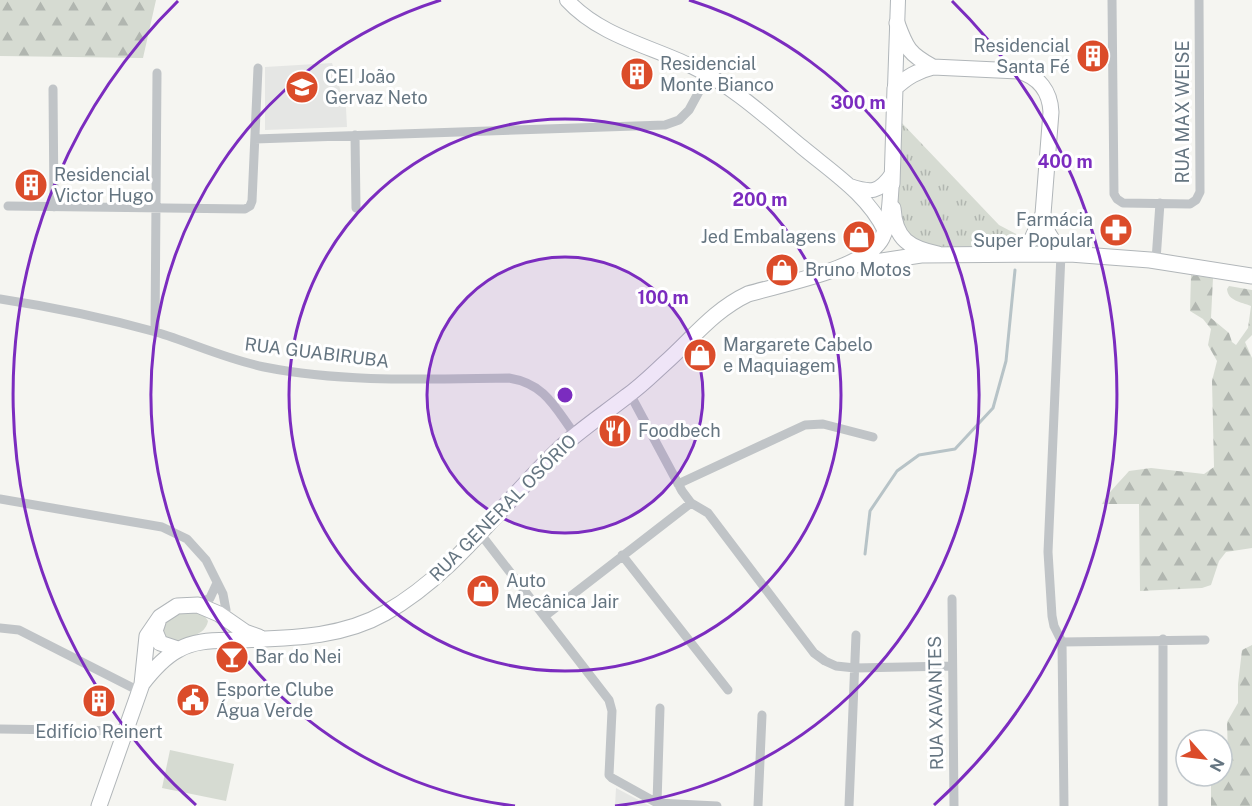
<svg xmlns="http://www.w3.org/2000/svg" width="1252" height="806" font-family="'Public Sans',sans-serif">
  <defs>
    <pattern id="forest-firs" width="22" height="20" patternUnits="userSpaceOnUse" patternTransform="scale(1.5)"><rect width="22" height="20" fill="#d6dbd2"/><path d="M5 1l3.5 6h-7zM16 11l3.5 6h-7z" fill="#b1b6b0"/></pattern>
    <pattern id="park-tufts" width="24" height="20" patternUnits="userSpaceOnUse" patternTransform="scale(1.5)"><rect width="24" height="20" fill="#d6dbd2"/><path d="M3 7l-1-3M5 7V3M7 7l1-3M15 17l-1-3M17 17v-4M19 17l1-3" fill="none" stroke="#b1b6b0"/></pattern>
  </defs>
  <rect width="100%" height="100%" fill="#f5f5f1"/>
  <path fill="#e5e6e4" d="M332,63L346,108L347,127L265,130V67Z
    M616,788L650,806H600H615Z"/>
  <path fill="#d6dbd2" d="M192,611L204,615L208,621C205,636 188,637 175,641L161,635L162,624L179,613Z
    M170,750L234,764L226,801L162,788Z"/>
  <path fill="url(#forest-firs)" d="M0,0H156L143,58L0,56Z
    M1191,275L1213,278L1211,318L1229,333L1232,342L1236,345L1248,328L1251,306C1241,302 1228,301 1227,289L1229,286L1252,290V335L1245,342L1252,358V548L1226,552L1219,561L1211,585L1202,588L1140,591L1139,504H1102C1108,492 1120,482 1129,471L1151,468L1204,474L1214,467L1212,381L1217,361L1208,345L1211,329L1203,319L1190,311Z
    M1252,645V806H1211V776H1222V763L1228,757L1227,722L1238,703V684L1242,650Z"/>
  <path fill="url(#park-tufts)" d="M900,121L999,225L1024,238L1011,246L926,247L915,243L897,220Z"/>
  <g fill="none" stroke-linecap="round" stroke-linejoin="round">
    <path stroke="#b7c3c7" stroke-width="3" d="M865,554L870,511L897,471L919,455L955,449L993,408L1006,361L1015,270"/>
    <g stroke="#b0b6ba" stroke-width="16">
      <path id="secondary" d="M567,0C600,36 650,46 691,66C733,86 767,118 802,147C832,172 868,195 885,231
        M895,88L898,0
        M850,186C871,193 879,193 892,174"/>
    </g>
    <g stroke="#b1b6b9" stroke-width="17">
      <path id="primary" d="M897,23C906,48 909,54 933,67
        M892,184L895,88C907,77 917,71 933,67L1019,71C1039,77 1050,91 1051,112L1043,214L1048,233L1061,254
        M893,208C895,240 910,248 938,254
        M1014,254L1032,239L1043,214
        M855,265L921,255L1070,254L1150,260L1252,276
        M158,622L155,631L160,643L178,649
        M142,684C152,671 163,658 178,650C196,639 219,641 240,640C290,638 341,638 385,613C453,575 501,505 556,452C578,431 604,414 627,396C641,386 653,374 665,363C693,338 714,310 748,294C781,284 866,269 882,238C891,220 890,194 892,174
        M99,806L142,684L147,636L160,617L177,606L198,605L219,614L245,632L259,637"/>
    </g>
    <path stroke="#c0c4c7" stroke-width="9" d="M1112,0L1114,194L1117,199L1123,203L1190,204L1196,200L1200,192L1199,0
      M53,89L54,207
      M355,135L356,208
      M255,139L665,125L679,120L689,110L708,75
      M8,206L245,209L250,206L252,201L258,68
      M1061,254L1048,552L1052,616L1054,626L1062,642L1064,806
      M1156,260L1160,203
      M0,299C52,307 105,318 156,332C192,343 226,359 264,367C345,383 428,379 509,378C546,384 555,408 576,436
      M155,332L157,73
      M630,394L682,491L691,503L708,513L814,653L825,661L836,666L855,668L952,666
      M678,484L805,425L823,424L873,437
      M0,499L162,527L187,539L206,560L223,594L226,610L224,618
      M479,532L609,700L612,711L609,775L612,778L657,803L717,806
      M622,555L728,690
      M952,599L954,806
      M198,605L210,598L217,583
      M545,616L691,503
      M0,628L19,630L139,691
      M1163,639V806
      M1062,642L1205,640
      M0,729L125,731
      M657,803L660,708
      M758,806L762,715
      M849,806L856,635"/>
    <use href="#secondary" stroke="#fff" stroke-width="14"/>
    <use href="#primary" stroke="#fff" stroke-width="15"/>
  </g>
  <circle cx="565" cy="395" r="138" fill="#7b2cbf" fill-opacity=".12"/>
  <g fill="none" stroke="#7b2cbf" stroke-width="3">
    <circle cx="565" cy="395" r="138"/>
    <circle cx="565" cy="395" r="276"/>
    <path d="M515 806A414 414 0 0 1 441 0M689 0A414 414 0 0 1 615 806"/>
    <path d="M196 805A552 552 0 0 1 178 1M952 1A552 552 0 0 1 934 805"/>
  </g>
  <defs>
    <g id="building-disc" transform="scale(1.725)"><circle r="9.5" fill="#db4c2a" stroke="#fff"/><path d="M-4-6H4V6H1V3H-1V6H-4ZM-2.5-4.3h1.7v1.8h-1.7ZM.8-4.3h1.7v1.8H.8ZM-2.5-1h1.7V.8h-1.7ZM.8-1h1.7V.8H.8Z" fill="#fff"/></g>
    <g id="school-disc" transform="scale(1.725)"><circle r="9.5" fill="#db4c2a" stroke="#fff"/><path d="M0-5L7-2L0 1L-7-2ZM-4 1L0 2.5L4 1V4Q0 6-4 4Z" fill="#fff"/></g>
    <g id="pharmacy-disc" transform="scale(1.725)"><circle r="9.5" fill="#db4c2a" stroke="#fff"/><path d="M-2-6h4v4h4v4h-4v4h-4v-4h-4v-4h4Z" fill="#fff"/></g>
    <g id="shop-disc" transform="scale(1.725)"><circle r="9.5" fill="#db4c2a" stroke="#fff"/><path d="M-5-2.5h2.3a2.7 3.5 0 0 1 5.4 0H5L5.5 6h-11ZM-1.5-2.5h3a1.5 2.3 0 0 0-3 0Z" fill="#fff"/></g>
    <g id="restaurant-disc" transform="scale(1.725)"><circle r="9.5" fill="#db4c2a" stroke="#fff"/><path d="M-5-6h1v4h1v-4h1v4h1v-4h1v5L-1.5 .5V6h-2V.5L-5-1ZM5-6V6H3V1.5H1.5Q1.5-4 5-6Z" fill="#fff"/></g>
    <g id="bar-disc" transform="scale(1.725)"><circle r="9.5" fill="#db4c2a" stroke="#fff"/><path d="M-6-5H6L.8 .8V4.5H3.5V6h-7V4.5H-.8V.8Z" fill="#fff"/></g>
    <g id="civic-disc" transform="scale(1.725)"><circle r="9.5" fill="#db4c2a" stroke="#fff"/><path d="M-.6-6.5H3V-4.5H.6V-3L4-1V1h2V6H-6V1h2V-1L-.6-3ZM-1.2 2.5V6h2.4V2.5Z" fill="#fff"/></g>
  </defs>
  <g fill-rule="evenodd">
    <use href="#building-disc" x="1093" y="56"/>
    <use href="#building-disc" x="637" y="74"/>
    <use href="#school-disc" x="302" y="87"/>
    <use href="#building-disc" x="31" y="185"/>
    <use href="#pharmacy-disc" x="1116" y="230"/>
    <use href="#shop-disc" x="859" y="237"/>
    <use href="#shop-disc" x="782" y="270"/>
    <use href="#shop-disc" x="700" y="355"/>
    <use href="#restaurant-disc" x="615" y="431"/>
    <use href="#shop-disc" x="483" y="591"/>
    <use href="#bar-disc" x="232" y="657"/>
    <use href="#civic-disc" x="193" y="700"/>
    <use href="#building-disc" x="99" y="701"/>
  </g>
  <g text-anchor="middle" stroke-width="6" stroke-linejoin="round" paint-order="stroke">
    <g font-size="18" fill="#657581" stroke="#fff" text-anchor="start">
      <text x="1070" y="52" text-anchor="end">Residencial<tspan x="1070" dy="21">Santa Fé</tspan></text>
      <text x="660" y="70">Residencial<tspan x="660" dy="21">Monte Bianco</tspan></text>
      <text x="325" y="83">CEI João<tspan x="325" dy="21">Gervaz Neto</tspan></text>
      <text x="54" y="181">Residencial<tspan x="54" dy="21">Victor Hugo</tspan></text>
      <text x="1093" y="226" text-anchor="end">Farmácia<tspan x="1093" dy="21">Super Popular</tspan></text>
      <text x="836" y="243" text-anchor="end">Jed Embalagens</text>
      <text x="805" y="276">Bruno Motos</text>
      <text x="723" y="351">Margarete Cabelo<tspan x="723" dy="21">e Maquiagem</tspan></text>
      <text x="638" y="437">Foodbech</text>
      <text x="506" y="587">Auto<tspan x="506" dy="21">Mecânica Jair</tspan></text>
      <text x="255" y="663">Bar do Nei</text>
      <text x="216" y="696">Esporte Clube<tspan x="216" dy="21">Água Verde</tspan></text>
      <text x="99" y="738" text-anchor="middle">Edifício Reinert</text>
    </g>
    <g font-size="18" fill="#657581" stroke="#fff">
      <text transform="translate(1183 112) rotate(-90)" y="6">RUA MAX WEISE</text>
      <text transform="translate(317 353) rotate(7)" y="6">RUA GUABIRUBA</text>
      <text transform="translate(503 508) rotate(-45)" y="6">RUA GENERAL OSÓRIO</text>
      <text transform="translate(936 703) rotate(-91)" y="6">RUA XAVANTES</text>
    </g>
  </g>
  <circle cx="565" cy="395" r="9" fill="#7b2cbf" stroke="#fff" stroke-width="3"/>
  <g font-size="18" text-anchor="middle" font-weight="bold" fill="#7b2cbf" stroke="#fff" stroke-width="6" stroke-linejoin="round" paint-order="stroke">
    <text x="858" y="109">300 m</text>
    <text x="1065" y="168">400 m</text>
    <text x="760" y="206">200 m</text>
    <text x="663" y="304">100 m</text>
  </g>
  <g transform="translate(1204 758) rotate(118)"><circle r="28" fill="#ffffff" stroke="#c1c8cd" stroke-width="1.5"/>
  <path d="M0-4.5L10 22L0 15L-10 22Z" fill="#db4c2a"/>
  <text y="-9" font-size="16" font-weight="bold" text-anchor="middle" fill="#657581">N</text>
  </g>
</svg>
